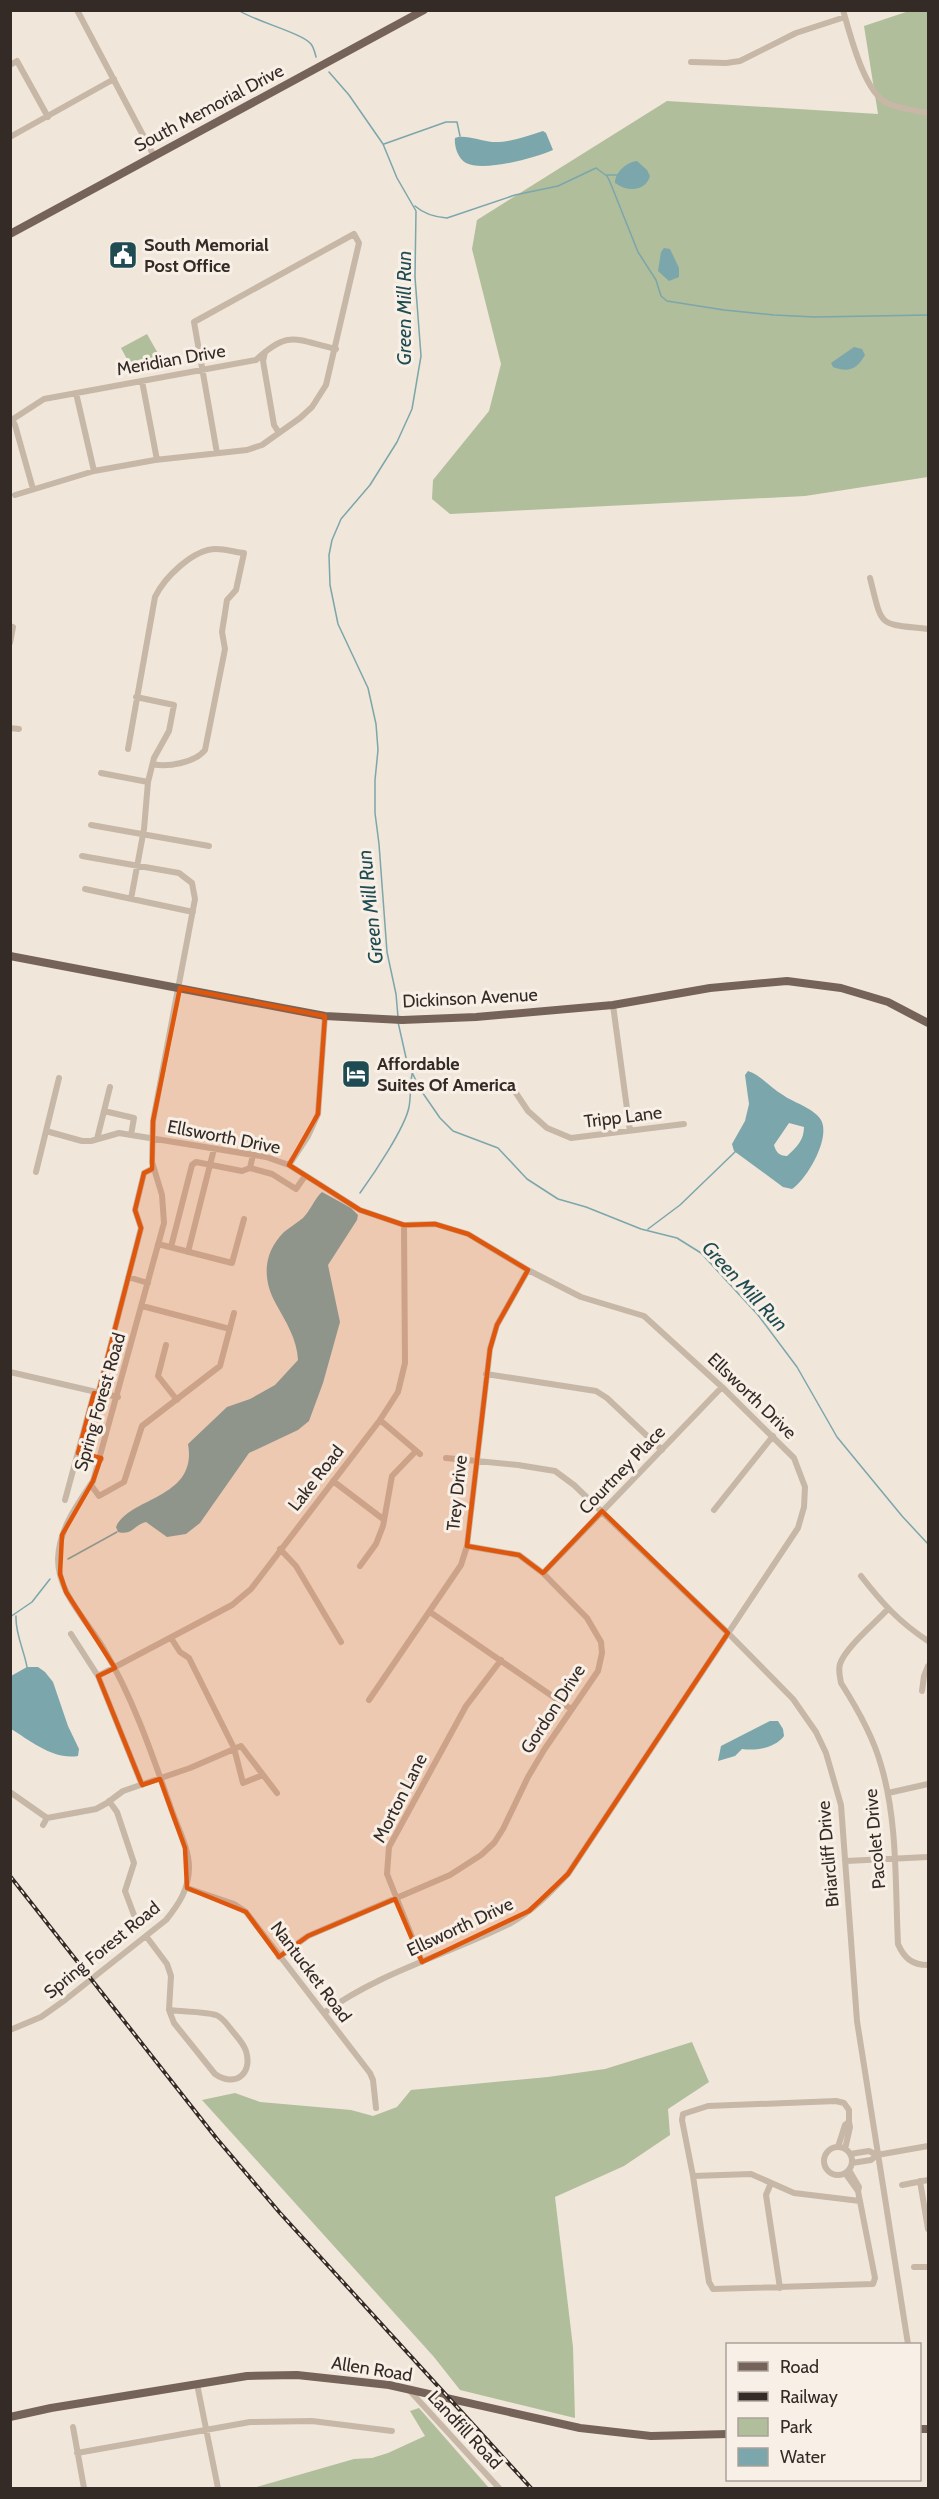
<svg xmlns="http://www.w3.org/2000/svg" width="939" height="2499" font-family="Cabin,sans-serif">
  <rect width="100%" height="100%" fill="#f0e6da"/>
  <path fill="#b0be9b" d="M909,11H928V477L805,496L450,514L432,499L433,480L489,411L501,364L472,249L477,220L667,101L878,114L864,26Z
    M147,334L160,357L134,372L121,348Z
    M692,2042L709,2082L668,2109L670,2135L624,2166L555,2197L573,2347L575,2418L460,2390L434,2357L202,2100L235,2093L260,2102L351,2110L373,2116L397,2107L411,2090L548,2077L605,2069Z
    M419,2408L489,2488H253L354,2459L372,2458L388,2453L425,2436L410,2411Z"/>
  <path fill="#7ba6ab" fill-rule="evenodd" d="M543,131L546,133L553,150C536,158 483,172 466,163C458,159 454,146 455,138C464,134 481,141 492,142C509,143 527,136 543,131Z
    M637,161L647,170L650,176C645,192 627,192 615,183C615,172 627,162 637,161Z
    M664,248L670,249L679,268V277L669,281L658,271L661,252Z
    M854,347L862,349L865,355C857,369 849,373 833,367L831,363Z
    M748,1071C762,1076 771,1088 783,1095C794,1103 814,1108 821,1120C831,1138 807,1179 792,1189L783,1187L734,1151L732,1144L745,1121L749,1104L745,1075ZM789,1123L804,1127C804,1140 797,1147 787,1156C779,1156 776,1152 774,1145Z
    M322,1192L351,1208L358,1215L357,1220L328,1265L340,1322L323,1383L309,1421L298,1430L249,1453L200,1523L186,1534L167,1537L146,1522C134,1525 132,1536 118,1532L116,1527C129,1497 198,1499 188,1444L227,1407L250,1399L275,1385L298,1360C297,1339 286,1322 276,1304C262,1279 263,1253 284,1232C290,1227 297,1223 303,1218C311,1210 314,1199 322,1192Z
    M27,1667H38L45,1672L53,1682L68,1726L79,1749L78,1756C53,1760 31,1741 11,1729V1676Z
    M770,1721H778L783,1729L784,1736C775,1748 756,1751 742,1749L735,1756L718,1761L721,1746Z"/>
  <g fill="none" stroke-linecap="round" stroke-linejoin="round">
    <path stroke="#7ba6ab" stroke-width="1.5" d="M238,10C254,21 302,33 311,44C314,48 315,53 316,57
      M329,72L349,95L383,144L397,178L416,211L415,277L421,356L412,409L397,442L370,485L341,519L332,540L329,555L330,585L338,624L368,688L376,724L378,750L375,780V813L379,844L387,952L396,994L398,1017
      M384,144L446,122H457L460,136
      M607,175H617
      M415,206C424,214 434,217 447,218L515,195L558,186L596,168L607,176L610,182L638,252L656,280L661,296L667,301L724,310L774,315L815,317L928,315
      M398,1022L407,1062L420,1089L440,1118L453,1131L498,1148L527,1179L558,1199L586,1207L641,1229L677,1238L701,1253L758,1315L797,1367L837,1437L902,1516L928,1544
      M360,1193C373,1175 405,1128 409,1107C411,1096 410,1085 412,1074
      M648,1229L680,1205L736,1151
      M68,1559L117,1532
      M16,1616C15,1633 24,1650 27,1667
      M10,1617L32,1602L50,1579"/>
    <path stroke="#c7b7a7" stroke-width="6" d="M77,10L154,156
      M843,10C850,34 864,92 887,103C899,109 915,110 928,113
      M691,62L726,63L740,61L796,33L845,17
      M10,65L17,61L48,117
      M10,137L114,79
      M265,352L263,361L274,425L279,433
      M142,381L157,460
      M76,393L94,471
      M12,419L15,425L33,489
      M10,421L44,399L256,360C289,329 296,340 336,349
      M15,495L94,471L155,460L247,450L262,445L300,418L312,407L326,385L359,243L354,234L194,322L217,453
      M870,578C883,629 877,623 928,629
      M10,626L13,627L10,643
      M10,728L19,729
      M128,749L155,597C164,578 193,549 216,549C225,549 235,552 244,553L236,590L227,600L222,632L225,649L205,750C196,762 167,768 153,764
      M101,773L148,782
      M91,825L209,846
      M85,889L193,912
      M131,899L144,829L148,782L154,758L169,731L174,705L136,697
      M613,1005L630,1131
      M514,1090L528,1111L547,1128L571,1138L684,1124
      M104,1111L134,1118L131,1135
      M46,1131L82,1141H91L119,1133L266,1157L289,1165L360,1210L404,1225L435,1224L468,1234L528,1270L581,1297L644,1316L722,1387L794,1458L805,1487L804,1507L798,1528L568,1874C550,1893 532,1912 509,1924C447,1955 380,1972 324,2013
      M97,1139L110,1087
      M253,1155L250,1168L272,1174L296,1189L305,1176
      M289,1165L308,1136L318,1114L325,1016
      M36,1172L59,1078
      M158,1244L232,1263L244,1219
      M171,1247L192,1165L196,1162L242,1171L250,1168
      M188,1252L214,1149
      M128,1277L148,1283
      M142,1306L230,1329
      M166,1345L158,1376L177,1400
      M10,1372L118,1397
      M486,1374L596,1391L607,1398L662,1450
      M98,1394L141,1228L135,1210L144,1173L154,1168
      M380,1420L420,1454
      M78,1453L101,1459
      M446,1458L518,1465L555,1471L574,1485L728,1633L793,1699L816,1732L826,1753L841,1805L857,2021L908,2344
      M333,1481L383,1519
      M91,1485L99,1496L124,1482L142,1426L220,1366L234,1313
      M65,1500L94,1393
      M714,1510L773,1436
      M280,1549L296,1566L341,1642
      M360,1566L376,1544L383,1526L392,1476L416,1451
      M543,1573L722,1387
      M861,1576C882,1603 899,1622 928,1641
      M887,1610C875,1623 845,1648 840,1664C838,1670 840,1677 841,1683C857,1708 873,1736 881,1765C898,1822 895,1885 898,1944C904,1958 912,1965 928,1965
      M430,1612L571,1709
      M71,1634L98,1676L142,1785
      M171,1638L180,1652L189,1658L234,1748L243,1783L263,1775
      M98,1676L232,1605L251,1589L380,1420L398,1392L405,1363L404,1225
      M922,1691L924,1676L928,1666
      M369,1700L461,1565L467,1546L490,1349L497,1325L528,1270
      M10,1792L47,1818
      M888,1793L928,1784
      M109,1801L117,1812L134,1863L125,1891L137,1923
      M43,1825L47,1818L96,1809L107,1803L123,1791L190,1768L241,1746L277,1793
      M846,1861L928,1857
      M187,1888L234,1904L246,1912L370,2073L373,2080L376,2108
      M146,1936L167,1964L171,1976L169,2010L174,2023L215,2074C235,2088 253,2074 246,2051C243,2042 235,2035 230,2028C226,2023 222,2017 216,2015C202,2011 184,2012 169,2010
      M279,1957L308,1936L450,1875L481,1855L494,1843L503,1829L528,1777L544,1750L598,1671L602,1653L601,1642L587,1618L543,1573L519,1555L467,1546
      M422,1962L387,1874L389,1847L466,1706L501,1660
      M10,2030L41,2017L65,2000L166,1920C179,1904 189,1889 189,1867C189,1849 178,1828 172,1811C153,1757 134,1700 105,1651C89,1622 58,1595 58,1559C59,1529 77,1505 93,1481L164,1223L162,1195L152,1162L153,1121L195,899L192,883L179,873L82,856
      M849,2122V2110L844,2103L836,2101L708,2106L683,2114L682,2120L693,2176L751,2174L794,2193L860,2201
      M838,2147L845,2125L849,2122L850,2127L845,2149
      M824 2161a14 14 0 1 1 28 0a14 14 0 1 1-28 0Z
      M850,2154L869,2151L877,2155
      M852,2163L871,2160L877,2155L928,2146
      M845,2173L858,2191
      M693,2176L709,2282L713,2289L873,2284L875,2278L858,2191L859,2187L849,2170
      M920,2181L928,2229
      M771,2183L766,2195L780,2288
      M902,2185L928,2180
      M914,2267H928
      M197,2384L218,2488
      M410,2391L499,2488
      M73,2427L84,2488
      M77,2453L250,2422L312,2421L392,2431"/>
    <path stroke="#756359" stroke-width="8" d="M10,234L424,10
      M10,956L325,1016L402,1020L476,1017L613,1005L710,988L787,981L841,988L888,1002L928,1023
      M10,2417L51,2408L247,2376L297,2375L389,2385L580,2428L651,2436L728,2434
      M920,2429H928"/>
    <g stroke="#342b27" stroke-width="4">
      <path id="rail" d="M10,1876L217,2139L280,2213L531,2488"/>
    </g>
    <use href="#rail" stroke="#f8f0e6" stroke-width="1.5" stroke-dasharray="4.5" stroke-linecap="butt"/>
  </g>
  <path fill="#df570d" fill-opacity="0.2" stroke="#df570d" stroke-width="4.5" stroke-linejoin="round" d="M180,988L325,1016L318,1114L289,1165L360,1210L404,1225L435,1224L468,1234L528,1270L497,1325L490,1349L467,1546L519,1555L543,1573L602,1511L728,1633L568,1874L529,1911L422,1962L395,1899L308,1936L279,1957L246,1912L187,1888L185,1848L160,1779L142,1785L98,1676L115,1668L66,1592L60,1574L62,1535L93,1481L101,1458L78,1453L94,1393L98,1394L141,1228L135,1210L144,1173L152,1169L153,1121Z"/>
  <defs>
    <g id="civic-square" transform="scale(1.5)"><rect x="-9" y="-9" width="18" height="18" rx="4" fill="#1f4c52" stroke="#f8f0e6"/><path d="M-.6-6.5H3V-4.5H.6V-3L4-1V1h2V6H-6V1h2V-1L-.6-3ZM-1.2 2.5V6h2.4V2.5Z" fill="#fff"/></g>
    <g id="hotel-square" transform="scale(1.5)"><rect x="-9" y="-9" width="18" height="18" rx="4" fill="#1f4c52" stroke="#f8f0e6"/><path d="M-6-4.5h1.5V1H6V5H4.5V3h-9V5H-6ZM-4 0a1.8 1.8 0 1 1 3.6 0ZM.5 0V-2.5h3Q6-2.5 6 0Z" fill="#fff"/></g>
  </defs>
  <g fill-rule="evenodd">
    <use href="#civic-square" x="123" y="255"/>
    <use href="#hotel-square" x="356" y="1074"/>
  </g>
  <g text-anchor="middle" stroke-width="6" stroke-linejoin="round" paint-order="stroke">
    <g font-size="18" fill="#342b27" stroke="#f8f0e6">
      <text transform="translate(209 108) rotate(-28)" y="6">South Memorial Drive</text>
      <text transform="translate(171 360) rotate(-10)" y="6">Meridian Drive</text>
      <text transform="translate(470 998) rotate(-3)" y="6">Dickinson Avenue</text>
      <text transform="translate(623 1117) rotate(-7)" y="6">Tripp Lane</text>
      <text transform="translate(224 1137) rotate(11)" y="6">Ellsworth Drive</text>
      <text transform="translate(752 1396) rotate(44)" y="6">Ellsworth Drive</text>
      <text transform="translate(100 1402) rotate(-74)" y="6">Spring Forest Road</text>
      <text transform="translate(622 1470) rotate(-46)" y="6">Courtney Place</text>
      <text transform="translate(316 1478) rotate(-52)" y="6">Lake Road</text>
      <text transform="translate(457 1493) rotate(-84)" y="6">Trey Drive</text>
      <text transform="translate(553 1709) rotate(-57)" y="6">Gordon Drive</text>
      <text transform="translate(400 1798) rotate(-63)" y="6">Morton Lane</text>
      <text transform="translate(875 1839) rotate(-95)" y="6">Pacolet Drive</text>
      <text transform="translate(828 1854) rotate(-95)" y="6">Briarcliff Drive</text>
      <text transform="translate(460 1927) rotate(-25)" y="6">Ellsworth Drive</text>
      <text transform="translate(102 1950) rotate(-39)" y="6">Spring Forest Road</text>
      <text transform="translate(311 1972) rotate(53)" y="6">Nantucket Road</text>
      <text transform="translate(372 2369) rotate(9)" y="6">Allen Road</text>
      <text transform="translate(465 2430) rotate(47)" y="6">Landfill Road</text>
    </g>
    <g font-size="18" font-weight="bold" fill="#342b27" stroke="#f8f0e6" text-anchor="start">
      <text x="144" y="251">South Memorial<tspan x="144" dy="21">Post Office</tspan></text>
      <text x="377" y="1070">Affordable<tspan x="377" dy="21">Suites Of America</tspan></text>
    </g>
    <g font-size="20" font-style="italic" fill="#1f4c52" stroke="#f8f0e6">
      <text transform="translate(404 308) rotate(-90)" y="7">Green Mill Run</text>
      <text transform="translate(370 907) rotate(-96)" y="7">Green Mill Run</text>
      <text transform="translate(745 1286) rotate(47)" y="7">Green Mill Run</text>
    </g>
  </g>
  <rect width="939" height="2499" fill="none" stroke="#342b27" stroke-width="24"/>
  <rect x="726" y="2343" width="195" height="138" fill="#f8f0e6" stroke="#aaa19a" stroke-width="1.5"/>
  <rect x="738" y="2362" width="30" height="9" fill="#756359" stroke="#aaa19a" stroke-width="1.5"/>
  <text x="780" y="2373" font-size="18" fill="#342b27">Road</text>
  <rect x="738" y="2392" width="30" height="9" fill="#342b27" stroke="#aaa19a" stroke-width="1.5"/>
  <text x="780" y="2403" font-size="18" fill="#342b27">Railway</text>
  <rect x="738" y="2418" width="30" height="18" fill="#b0be9b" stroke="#aaa19a" stroke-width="1.5"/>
  <text x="780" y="2433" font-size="18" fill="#342b27">Park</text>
  <rect x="738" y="2448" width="30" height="18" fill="#7ba6ab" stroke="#aaa19a" stroke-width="1.5"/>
  <text x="780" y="2463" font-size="18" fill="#342b27">Water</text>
</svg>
